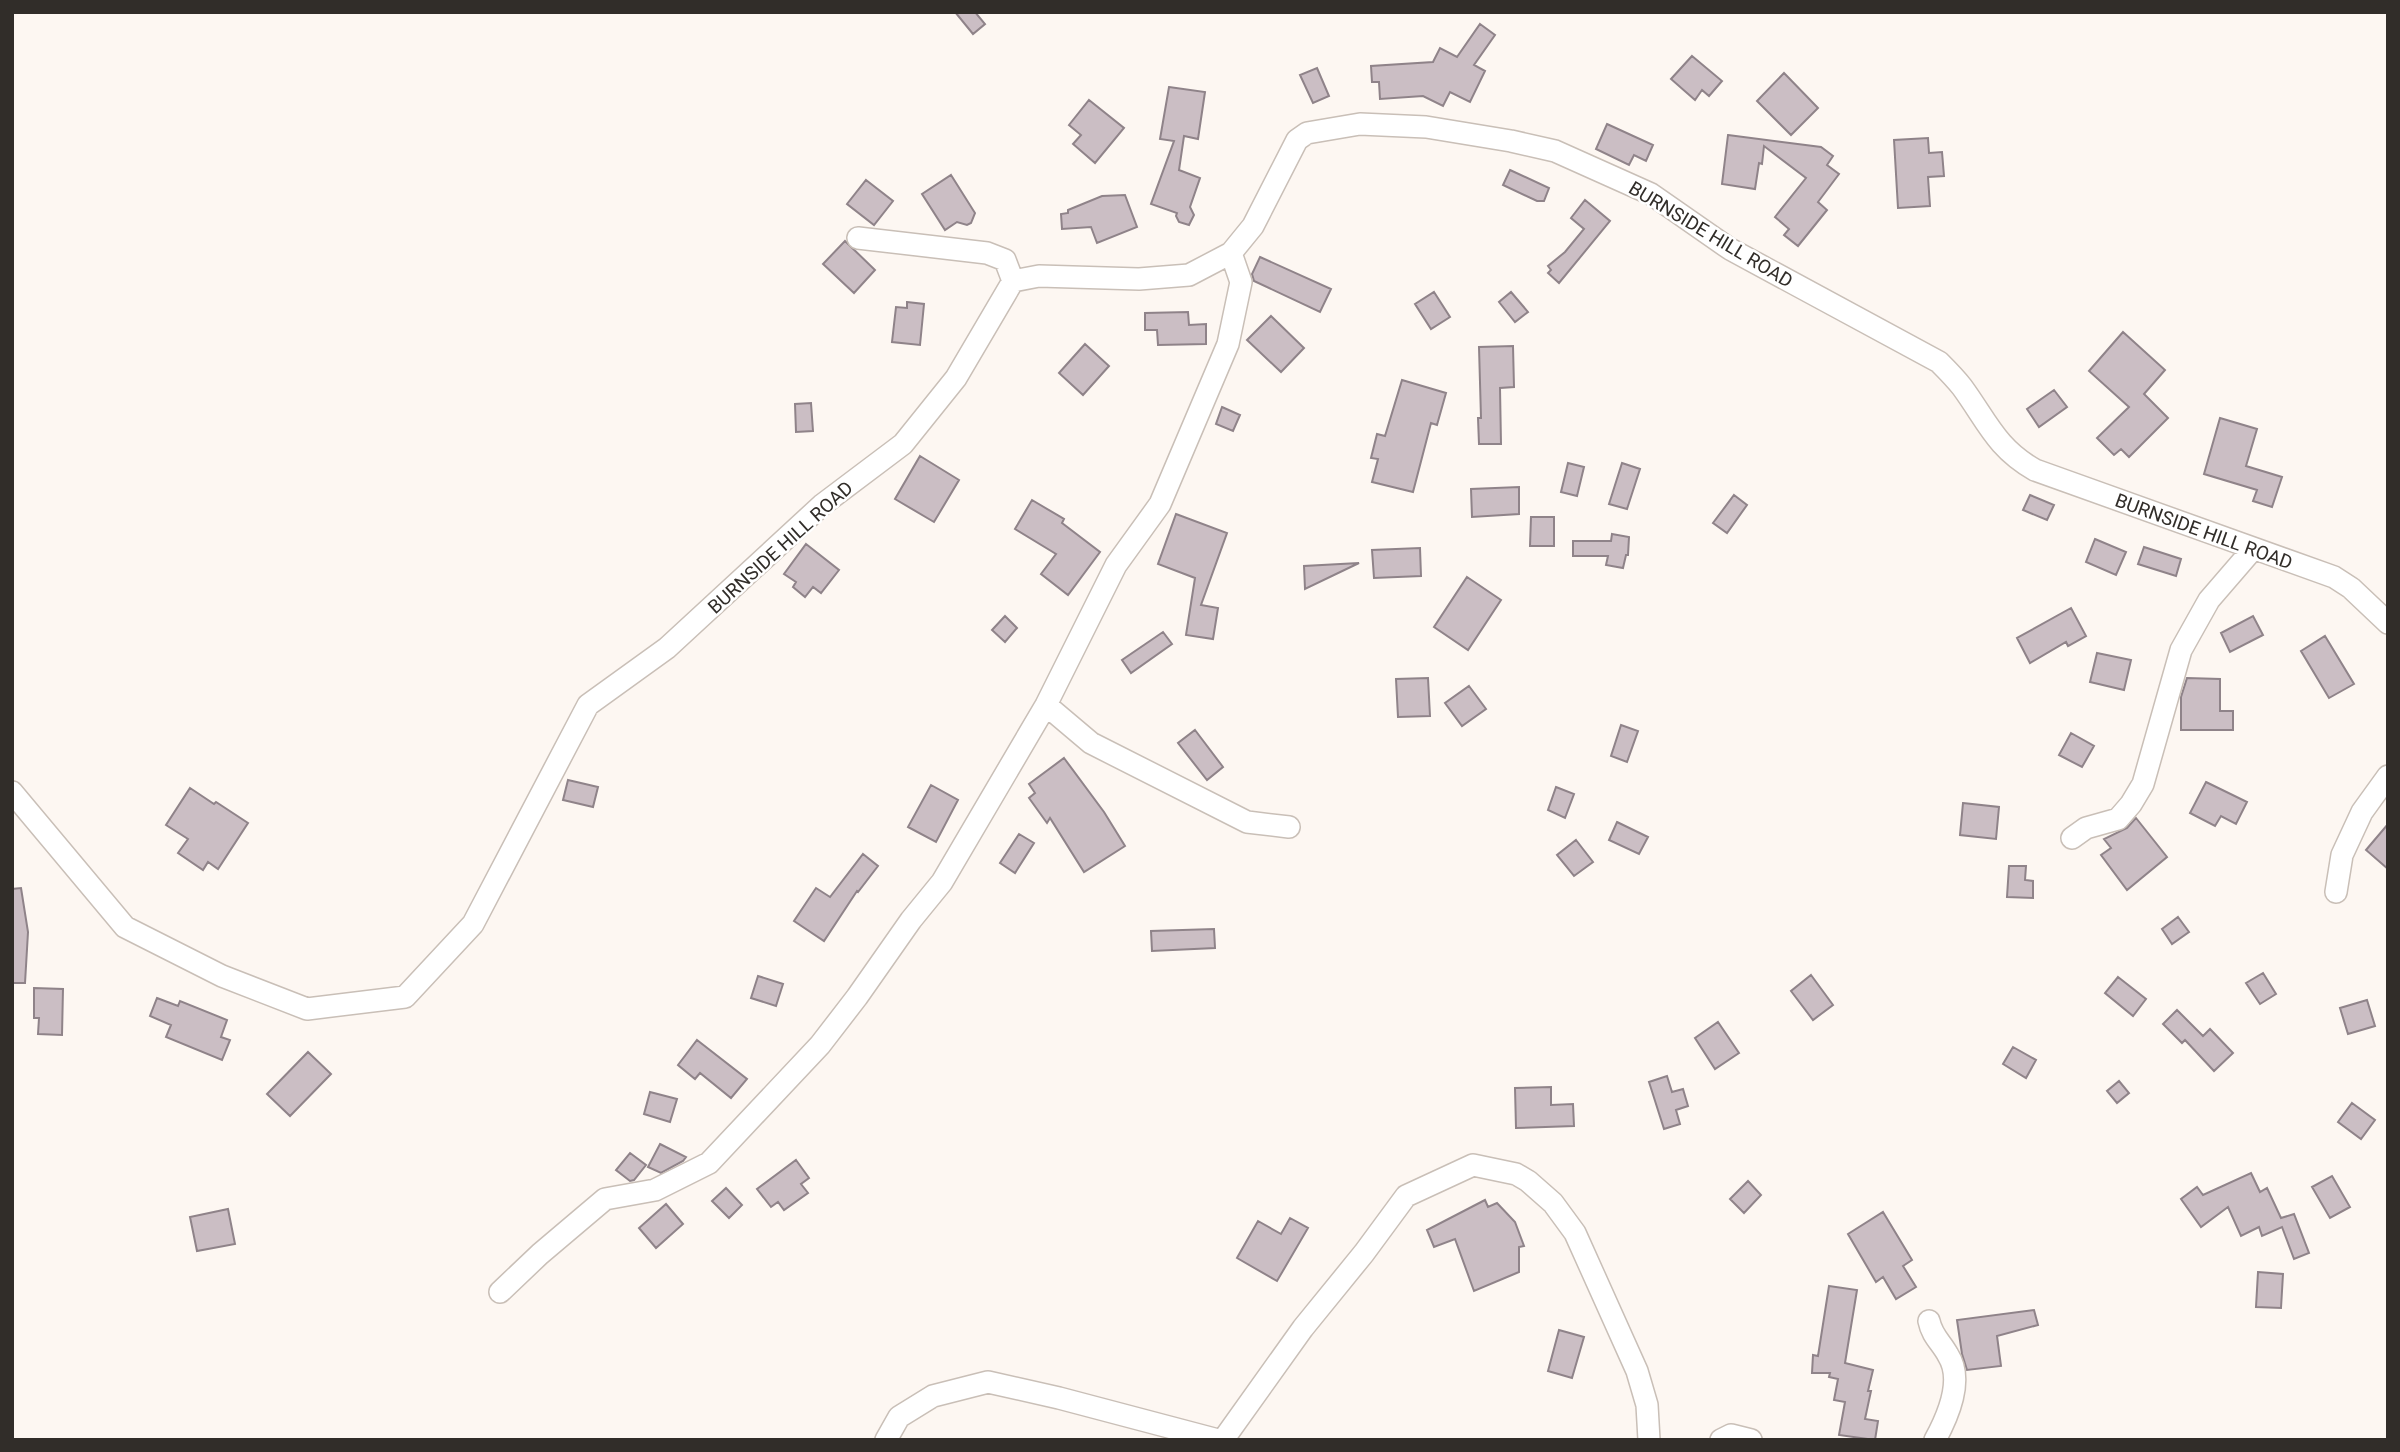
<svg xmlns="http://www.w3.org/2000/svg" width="2400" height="1452" font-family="Roboto,sans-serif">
  <rect width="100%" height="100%" fill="#fdf7f2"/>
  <path fill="#cbbec4" stroke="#8f8389" stroke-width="2" d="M955,12H975L985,24L973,34Z
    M1480,24L1495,35L1474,65L1485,71L1470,102L1450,92L1443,106L1423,96L1380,99L1379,82H1372L1371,66L1433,62L1440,48L1457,57Z
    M1692,56L1722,81L1709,96L1702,90L1695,100L1671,79Z
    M1317,68L1329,96L1313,103L1300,75Z
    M1784,73L1818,108L1791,135L1757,101Z
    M1169,87L1205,92L1198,139L1184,136L1179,170L1200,178L1190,207L1194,215L1189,225L1179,222L1176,216L1177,213L1151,204L1174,141L1160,139Z
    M1089,100L1124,128L1095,163L1073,144L1081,135L1069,125Z
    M1607,124L1653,145L1646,161L1634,155L1629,165L1596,149Z
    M1728,135L1821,147L1833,156L1827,165L1839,174L1818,202L1827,210L1798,246L1784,235L1789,229L1775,217L1806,178L1764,146L1762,164L1759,163L1755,189L1722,184Z
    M1928,138L1929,153L1942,152L1944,176L1928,177L1930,206L1898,208L1894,140Z
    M1510,170L1549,188L1544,201H1537L1503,185Z
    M951,175L975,213L971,223L967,225L957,222L945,230L922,194Z
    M866,180L893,201L874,225L847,204Z
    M1125,195L1137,227L1097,243L1091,227L1062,229L1061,214L1068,213V210L1102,196Z
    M1585,200L1610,221L1559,283L1548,273L1551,270L1548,266L1565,252L1584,229L1571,218Z
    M845,241L875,270L854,293L823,264Z
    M1260,257L1331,289L1320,312L1254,281L1252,274Z
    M1434,292L1450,317L1431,329L1415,304Z
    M1511,292L1528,312L1515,322L1499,302Z
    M907,302L924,304L920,345L892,342L896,307L907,308Z
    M1188,312L1189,325L1206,324V344L1158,345L1157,330H1145V313Z
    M1271,316L1304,348L1281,372L1247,340Z
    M2123,332L2165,370L2144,394L2168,418L2129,457L2121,449L2114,455L2097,438L2129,407L2089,371Z
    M1085,344L1109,366L1083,395L1059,373Z
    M1513,346L1514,387L1500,388L1501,444H1479L1478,418H1481L1479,347Z
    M1402,380L1446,393L1437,425L1431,423L1413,492L1372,482L1378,459L1371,458L1377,434L1385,436Z
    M2054,390L2067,407L2039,427L2027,409Z
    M811,403L813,431L796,432L795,404Z
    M1222,407L1240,415L1233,431L1216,424Z
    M2220,418L2257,429L2246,466L2282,477L2272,507L2253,501L2257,490L2204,474Z
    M920,456L959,480L934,522L895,499Z
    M1568,463L1584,467L1577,496L1561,492Z
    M1622,463L1640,469L1627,509L1609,504Z
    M1519,487V514L1472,517L1471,489Z
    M1734,495L1747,505L1727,533L1713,523Z
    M2030,495L2054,505L2047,520L2023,510Z
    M1032,500L1064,519L1062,523L1100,552L1068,595L1041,574L1056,554L1015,529Z
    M1176,514L1227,533L1201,605L1218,608L1213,639L1186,635L1195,578L1158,564Z
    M1531,517H1554V546H1530Z
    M1612,534L1629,537L1628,555H1626L1623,568L1606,565L1608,556H1573V541H1611Z
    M2095,539L2126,552L2116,575L2086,562Z
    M806,544L839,570L821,593L813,587L805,597L793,587L796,582L784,574Z
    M2144,547L2181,559L2176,576L2138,564Z
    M1420,548L1421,576L1374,578L1372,550Z
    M1359,563L1305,589L1304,566Z
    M1467,577L1501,600L1468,650L1434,627Z
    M2071,608L2086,636L2068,646L2066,642L2030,663L2017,638Z
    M1005,616L1017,628L1005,642L992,630Z
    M2253,616L2263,635L2230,652L2221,633Z
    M1163,632L1172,644L1131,673L1122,660Z
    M2325,636L2354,684L2329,698L2301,651Z
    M2097,653L2131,660L2124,690L2090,682Z
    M1428,678L1430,716L1398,717L1396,679Z
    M2187,678L2220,679V711H2233V730H2181V697Z
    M1469,686L1486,709L1462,726L1445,703Z
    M1621,725L1638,731L1627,762L1611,756Z
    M1195,730L1223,767L1207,780L1178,743Z
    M2071,733L2094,746L2082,767L2059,755Z
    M1064,758L1104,812L1125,846L1084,872L1050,818L1047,823L1029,798L1035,793L1029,784Z
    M568,780L598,787L593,807L563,800Z
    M2206,782L2247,802L2236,824L2221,816L2215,826L2190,813Z
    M931,785L958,800L936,842L908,827Z
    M1556,787L1574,794L1565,818L1548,810Z
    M190,788L214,804L216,802L248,823L218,869L208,862L203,870L178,853L188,839L166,825Z
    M1963,803L1999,807L1996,839L1960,835Z
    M2136,818L2167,857L2127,890L2101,855L2111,848L2104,839L2127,828Z
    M1617,822L1648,837L1639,854L1609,840Z
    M2388,824V869L2366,850Z
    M1019,834L1034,843L1015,873L1000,863Z
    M1576,840L1593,862L1574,876L1557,855Z
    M863,854L878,866L858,892L857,891L824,941L794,921L816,888L830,897Z
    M2009,866H2026L2025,880L2033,881V898L2007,897Z
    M21,888L28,932L25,983H12V889Z
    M2178,917L2189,932L2172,944L2162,929Z
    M1214,929L1215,948L1152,951L1151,931Z
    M2263,973L2276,994L2260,1004L2246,983Z
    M1811,975L1833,1005L1813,1020L1791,991Z
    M758,976L783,984L776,1006L751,998Z
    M2118,977L2146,999L2133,1016L2105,993Z
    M34,988L63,989L62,1035L38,1034L39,1018H34Z
    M157,998L178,1006L180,1001L227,1020L221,1037L230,1040L222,1060L166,1037L171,1025L150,1016Z
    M2367,1000L2375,1026L2348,1034L2340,1008Z
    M2177,1010L2203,1036L2210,1029L2233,1053L2214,1071L2185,1040L2182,1043L2163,1024Z
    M1718,1022L1739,1053L1715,1069L1695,1038Z
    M697,1040L747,1079L731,1098L700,1073L695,1079L678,1065Z
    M2013,1047L2036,1060L2026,1078L2003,1064Z
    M308,1052L331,1074L290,1116L267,1094Z
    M1667,1076L1672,1092L1683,1089L1688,1106L1676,1110L1680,1124L1664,1129L1649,1082Z
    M2119,1081L2129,1093L2117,1103L2107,1091Z
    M1551,1087V1105L1573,1104L1574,1126L1516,1128L1515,1088Z
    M650,1092L677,1099L670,1122L644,1114Z
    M2352,1103L2375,1120L2361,1139L2338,1122Z
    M660,1144L686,1157L683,1161L661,1173L648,1167Z
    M630,1153L646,1165L634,1180L630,1181L616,1170Z
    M796,1160L809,1178L801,1184L808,1193L784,1210L778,1202L771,1207L757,1189Z
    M2251,1173L2260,1192L2267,1188L2281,1218L2294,1214L2309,1253L2294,1259L2282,1227L2262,1236L2259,1227L2241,1236L2228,1207L2201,1227L2181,1199L2197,1187L2203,1195Z
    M2332,1176L2350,1207L2330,1218L2312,1187Z
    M1748,1181L1761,1195L1744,1213L1730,1199Z
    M726,1188L742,1205L729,1218L712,1201Z
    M1485,1200L1488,1207L1497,1203L1515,1222L1524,1246L1519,1247V1272L1474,1291L1455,1239L1434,1247L1427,1230Z
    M666,1204L683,1224L656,1248L639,1228Z
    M228,1209L235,1244L197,1251L190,1217Z
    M1883,1212L1912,1260L1903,1266L1916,1287L1896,1299L1883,1277L1876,1282L1848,1234Z
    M1290,1218L1308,1228L1277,1281L1237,1258L1258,1221L1281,1234Z
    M2258,1272L2283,1274L2281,1308L2256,1307Z
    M1829,1286L1857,1290L1845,1363L1873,1370L1868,1391H1871L1865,1419L1878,1421L1875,1440L1839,1435L1845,1402L1834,1400L1838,1379L1829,1377L1830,1373H1812L1813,1355L1818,1356Z
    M2034,1310L2038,1325L1997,1336L2001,1366L1967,1370L1962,1354L1957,1320Z
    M1559,1330L1584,1337L1572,1378L1548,1371Z"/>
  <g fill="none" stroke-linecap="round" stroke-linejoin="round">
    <g stroke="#c9bfb7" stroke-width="24">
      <path id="minor" d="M858,238L987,253L1005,260L1013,281
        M1046,705L1091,743L1247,822L1289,827
        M12,792L125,927L222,976L307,1009L405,997L473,924L588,705L667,648L822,505L903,444L956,378L1013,281L1039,276L1139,279L1189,275L1231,253L1253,226L1297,140L1307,133L1360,124L1426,127L1511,141L1555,151L1651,194L1730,249L1939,362C1947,370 1955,378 1962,387C1987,421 1996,448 2035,470L2334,577L2351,588L2388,623
        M2072,838L2086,828L2118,819L2131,804L2143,784L2181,650L2209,600L2253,549
        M2336,892L2342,855L2362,812L2388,776
        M500,1292L540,1254L605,1199L655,1190L709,1163L820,1045L857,997L911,920L942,882L1046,705L1116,565L1160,504L1228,344L1241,282L1231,253
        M1929,1321C1932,1336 1941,1342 1948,1355C1964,1380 1948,1416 1935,1440
        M886,1440L899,1417L933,1396L988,1382L1059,1398L1218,1440
        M1223,1440L1303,1328L1364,1253L1406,1196L1473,1165L1516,1174L1528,1181L1553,1203L1575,1233L1637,1371L1647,1405L1649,1440
        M1721,1440L1731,1435L1751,1440"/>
    </g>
    <use href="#minor" stroke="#fff" stroke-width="21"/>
  </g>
  <g text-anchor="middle" stroke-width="5" stroke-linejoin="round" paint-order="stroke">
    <g font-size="19" fill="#312d29" stroke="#fff">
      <text transform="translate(1711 234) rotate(31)" y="7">BURNSIDE HILL ROAD</text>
      <text transform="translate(2204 531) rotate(20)" y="7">BURNSIDE HILL ROAD</text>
      <text transform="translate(780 547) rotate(-42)" y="7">BURNSIDE HILL ROAD</text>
    </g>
  </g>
  <rect width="2400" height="1452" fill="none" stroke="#312d29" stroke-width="28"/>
</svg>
